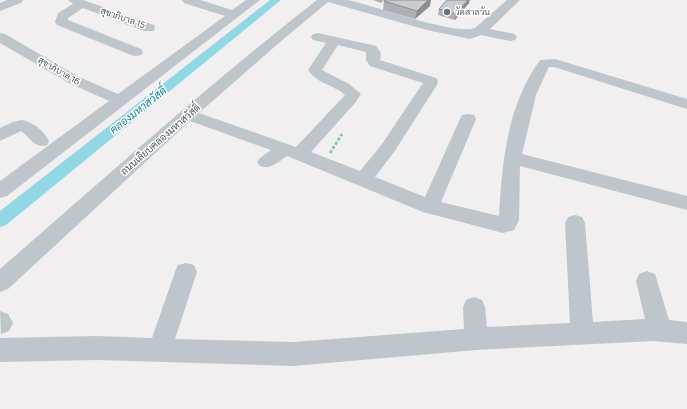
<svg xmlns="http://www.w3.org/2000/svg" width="687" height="409" font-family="Commissioner,Sarabun,sans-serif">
  <rect width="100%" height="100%" fill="#f1efef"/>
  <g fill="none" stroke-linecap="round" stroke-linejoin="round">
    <path fill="#92d7e4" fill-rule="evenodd" d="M270,0H281L6,225L0,227V211Z"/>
    <path stroke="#7cc59d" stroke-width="2.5" stroke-dasharray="3 2" stroke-linecap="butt" d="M330,153L342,134"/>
    <path fill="#bec6cc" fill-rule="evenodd" d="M7,0H23L21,3L0,11V3Z
      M68,0H83L154,25L155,28L154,31H144L83,8L68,18V20L141,49L143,52L141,55L136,56L131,55L57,25L55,22L58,13L73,4Z
      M182,0H200L232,10L246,0H260L7,196L0,198V181L109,101L69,83L0,43V33L5,34L79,77L118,94L225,16L184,3Z
      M317,0C326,0 338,0 347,0C374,5 455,36 475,28L507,0H520L490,29L515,34L517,37L515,40L510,41L481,35L470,39L427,30L328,2L280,42L199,113L296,147L345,95C333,84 317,84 308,70L326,43L313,40L311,37L313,34L318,33L376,46L381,53L380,60L436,78L438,81L437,85L394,152L375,177L425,197L460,119L462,115L468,114L474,115L476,119L441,202L499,216C502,163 507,105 540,60L555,59L687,99V109L554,67H549L536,95L522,154L687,196V210L520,166L519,220L514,230L503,233L423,212L287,156C278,162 271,170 260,166L257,162L260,158L271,150L190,121L8,289L0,292V269C105,178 208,85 317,0ZM338,45L366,52V60L370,66L423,83L382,144L360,171L311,152L355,103L361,94L349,84L322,70Z
      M22,120C34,123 43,130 49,141L47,145C34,149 31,138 21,131L0,141V128L13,122Z
      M575,215L582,217L585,223L593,322L645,319L636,281L639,274L647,271L655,274L669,320L687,322V344L653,341L476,350L293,366L97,360L0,362V338L97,336L152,338L175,272L178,265L186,263L194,265L197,272L175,339L293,342L464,329L463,307L466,300L474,297L482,300L485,307L487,327L570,323L565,223L568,217Z
      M0,311L8,314L13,323L9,331L1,334Z"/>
  </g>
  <path fill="#adafb4" d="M373,0H384L381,3Z
    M384,1L430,6L415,19L383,10Z
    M469,3L455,20L438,15L439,9Z"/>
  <path fill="#8d8f92" d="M428,0H431L430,6L415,19L417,11Z
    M468,0H470L469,3L455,20L456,13Z"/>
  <path fill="#c9ccd1" stroke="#8d8f92" d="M385,0H428L417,11L384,1Z
    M447,0H468L456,13L439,9Z"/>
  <circle fill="#6b7280" stroke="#fff" stroke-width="1.5" cx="447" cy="12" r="4"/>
  <g text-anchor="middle" stroke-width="3" stroke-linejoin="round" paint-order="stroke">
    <g font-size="9" fill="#5b616d" stroke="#fff" text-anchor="start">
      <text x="455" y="15">วัดสาลวัน</text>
    </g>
    <g font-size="9" fill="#48535a" stroke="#fff">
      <text transform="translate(123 18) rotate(19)" y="3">สุขาภิบาล 15</text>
      <text transform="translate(59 71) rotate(30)" y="3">สุขาภิบาล 16</text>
    </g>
    <g font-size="10" fill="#48535a" stroke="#fff">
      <text transform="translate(160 139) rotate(-41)" y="4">ถนนเลียบคลองมหาสวัสดิ์</text>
    </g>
    <g font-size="11" font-style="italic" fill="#198195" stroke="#fff">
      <text transform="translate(138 110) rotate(-38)" y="4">คลองมหาสวัสดิ์</text>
    </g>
  </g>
</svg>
